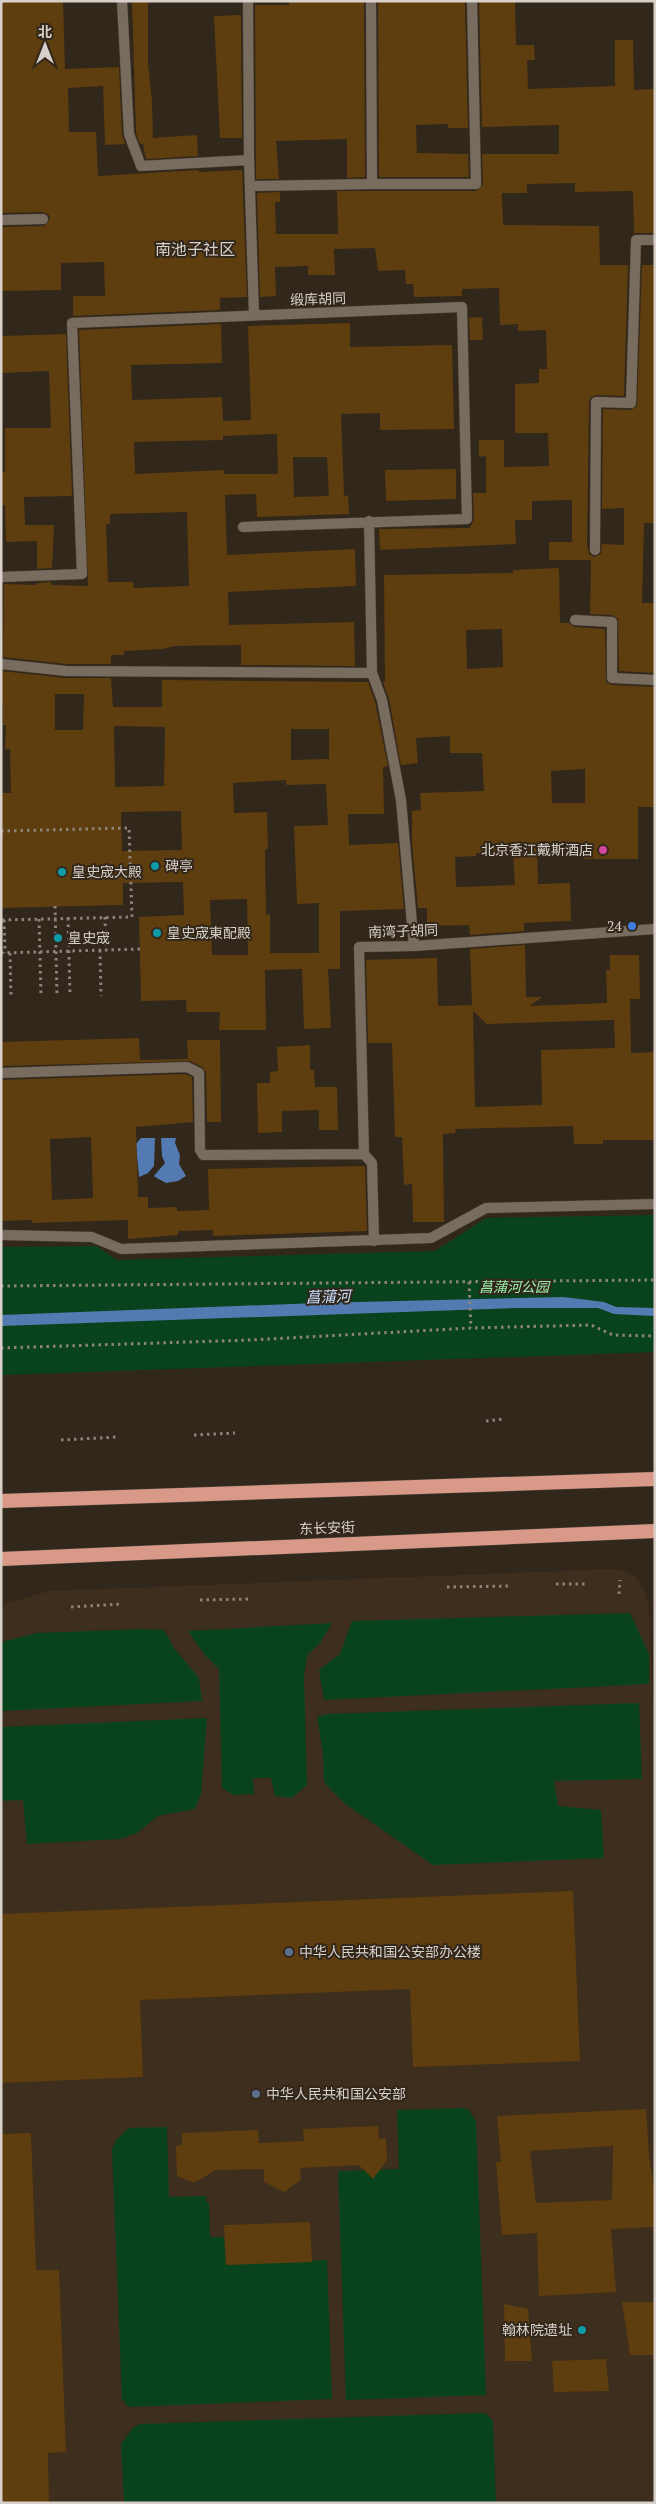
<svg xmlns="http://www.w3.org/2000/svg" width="656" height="2504" font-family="'PT Serif','Noto Sans SC',serif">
  <rect width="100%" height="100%" fill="#32271b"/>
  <path fill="#3d2e1d" d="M611,1569L624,1571L635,1576L645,1591L649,1608L655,1752V2503H1V1605L49,1591Z"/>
  <path fill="#08431d" d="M655,1215V1352L1,1375V1247L96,1246L117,1260L435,1251L486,1218Z
    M630,1613L649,1654V1684L324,1700L319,1670L340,1654L352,1621Z
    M332,1623L320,1643L307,1655L304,1677L307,1785L292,1798L275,1796L271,1778H253L254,1794L233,1795L222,1788L219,1669L204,1654L188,1631Z
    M144,1629L164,1630L174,1648L199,1678L202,1701L1,1711V1642L37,1633Z
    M639,1703L642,1779L554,1781L558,1806L601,1810L604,1858L433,1865L344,1803L324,1782L323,1754L317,1717L328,1714Z
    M207,1718L201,1794L195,1809L158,1816L137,1833L120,1839L27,1844L23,1800L1,1801V1727Z
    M463,2108L469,2110L476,2121L486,2395L346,2400L338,2171L399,2169L397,2110Z
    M167,2127L169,2197L206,2196V2202L209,2203L210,2237H224L226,2265L327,2260L332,2399L128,2407L122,2399L112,2150L116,2140L129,2128Z
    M480,2413L487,2414L493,2421L496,2503H124L121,2444L132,2429L140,2424Z"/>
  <path fill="#537bb1" d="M141,1138H176L175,1143L180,1155L179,1164L186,1176L178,1181L166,1183L148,1173L139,1177L136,1144Z
    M563,1297L604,1302L616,1307L655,1308V1316L614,1314L598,1308H517L1,1326V1315L318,1303Z"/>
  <path fill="#32271b" d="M155,1138H161L162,1156L165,1163L153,1177L148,1173L154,1166Z"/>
  <path fill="#5e3d0e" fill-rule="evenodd" d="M1,1H63L65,69L119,67L122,134L125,144L105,145L103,86L68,88L69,132H96L98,176L199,170V172L242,170L247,297L220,298V310L73,316V296H105L104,262L61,263V290L1,291V227L44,226L50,219L49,215L43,212L1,213Z
    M132,1H148V63L152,101L153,138L197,135L198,156L146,159L143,144H140L136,133Z
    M289,1H364L365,177L347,178V139L276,141L279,179H256L255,5H289Z
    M378,1H465L468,128H448V124L416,125L417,153L468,154L469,177H379Z
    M479,1H515L516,45H534L535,60H527L528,89L615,86V40H633L634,90L655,89V233H634L633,191L575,192V183L527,184V193H502L503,225L599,226L600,265H628L624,396L596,395L590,398L589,402L587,544L589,554L594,557L601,554L602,544L624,545V508L602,509L603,409L631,410L637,406L642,265H655V523H644L642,603H655V673L619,671L618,619L612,615L590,614L591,560H549V542H572V500L532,501V520H515L516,544L380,550L379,529L470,528L474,519L473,493H486V456L479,457V440H504V467L549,466L548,433H515V384L539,383V369H547L546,330L518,331V324L500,325L499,288L462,289V296L414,297L413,284H406L405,270L378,271L375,248L334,249L335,275H308V266L275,267L276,296L260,297L257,193L280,192V202H275L276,234H338L337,191H476L483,184L482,154H559V125L482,127Z
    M241,15L242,138H220L214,16Z
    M482,317L483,340H470L469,318Z
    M350,323V347L452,345L454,429L380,430V413L341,414L344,496L348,495L349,514L257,517L256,494L225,495L227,555L355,549L356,586L228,592L229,625L354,622L355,666L241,665V645L174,646L163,649L124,651V655H111V664H66L3,657L4,584L36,585L37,583L51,582V585L88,586L79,330L221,324L222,363L131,365L132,400L222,397L223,421L251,420L248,326ZM277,434L278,474H224V470L135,474L134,442L223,440V436ZM293,457H327L329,496L294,497ZM187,512L189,586L134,588L133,582H108L106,524H110V514Z
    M66,334L72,496L24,497L25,525H54L52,568L37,569V541L6,542L5,505H1V472H5V428H51L49,371L1,373V336Z
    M456,469V499L386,501L385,470Z
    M559,568L560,623H569L575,627L605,629L606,682L612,685L655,687V807H638V859H583V847H537L538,884L570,883L571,921L524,923V931L470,935L469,925L427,926V908H418L412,843V811L421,810L420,793L484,791L482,753H450V736L416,738L418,763L401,765L389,699L383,682H385L384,575L513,573V570ZM502,629L503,667L467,669L466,630ZM585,769V803H552L551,771ZM476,853H513L515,885L456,887L455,857L476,856Z
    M2,671L65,678H111L113,707H162V680L368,682L375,702L388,766L383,767L384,814H348L349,845L398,843L404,909L340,911V969H328L331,1028L304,1029L302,969L265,970L266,1030H219L220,1012H187L186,1000L141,1001L139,917L184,915L183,882L123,883V905L1,908V793H11L10,749H5L6,725H3V703H1ZM55,694H84L83,730H55ZM114,726L165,727L164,786L115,787ZM291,729H329V759L291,760ZM286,780V785L326,784L328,825L294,826L297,904L319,903V953H270V914L266,915L265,849H268L267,812L234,813L233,783ZM181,811L182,850L122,851L121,812ZM247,899L248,955H212L210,900Z
    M525,945L526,997H542L530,1006L607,1003L606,970H610V955H639L640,999H630L631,1053L655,1052V1140H603V1144H574L573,1126L455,1129L456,1133L443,1134L444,1222H413L412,1184L404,1185L402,1137H395L392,1043H368L366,960L437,958L438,1006L472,1005L470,949ZM473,1011L487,1024L614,1020L615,1048L541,1050L542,1105L475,1107Z
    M139,1038L140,1060L188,1059L187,1040H220L221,1122H207L206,1072L202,1067L190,1061L1,1066V1042Z
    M310,1045V1070H314L315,1087H337L338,1130H319V1110L282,1111V1132L258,1133L257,1083H270V1072L278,1071L277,1047Z
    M185,1074L192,1077L193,1122L136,1127L138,1197H148V1208L177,1207V1211L209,1210L208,1169L365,1166L367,1231L213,1236V1230L178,1231V1235L128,1239V1220L32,1223V1220L1,1221V1080ZM91,1137L93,1198L52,1200L50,1139Z
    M573,1891L580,2061L413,2067L410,1989L140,2000L143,2077L1,2083V1914Z
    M646,2109L649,2156L655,2193V2227L611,2229L616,2292L539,2296L537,2233L502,2235L496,2162H501L497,2116ZM613,2146L612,2200L536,2203L530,2151Z
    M378,2126L379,2139L386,2138L387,2160L373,2179L359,2165L300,2168L301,2180L284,2192L264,2182V2169L216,2170L194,2183L177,2176L176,2146L182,2145V2133L258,2130L259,2143L304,2141L303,2129Z
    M31,2133L36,2270H59L66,2452L48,2453L49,2503H1V2134Z
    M310,2222L312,2262L226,2265L224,2225Z
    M622,2302H655V2355H630Z
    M504,2304L528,2309L532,2361H505Z
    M606,2359L609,2391L554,2392L552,2361Z"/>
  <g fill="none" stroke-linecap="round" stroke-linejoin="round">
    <g stroke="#4b4238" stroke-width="11">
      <path id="service" d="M122,1L129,134L141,166L249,160
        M1,220L43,219
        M369,521L372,673L382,700L401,800L414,946
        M595,550L596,402L631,403L636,240H655
        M1,577L82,574L72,323L462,307L467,519L243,527
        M575,620L612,622V678L655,680
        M1,664L66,671L372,673
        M1,1073L187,1067L199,1073L200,1150L203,1155L364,1154L372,1163L374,1241
        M364,1154L359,947L414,946L655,929
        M1,1235L92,1237L121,1249L431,1238L486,1208L655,1204"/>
    </g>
    <g stroke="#4b4238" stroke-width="11">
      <path id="minor" d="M248,1L249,160L254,315
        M372,184H476L472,1
        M250,186L372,184L371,1"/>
    </g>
    <g stroke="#4b4238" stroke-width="15">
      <path id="trunk" d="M1,1501L655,1479
        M1,1559L655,1531"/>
    </g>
    <path stroke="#8c847a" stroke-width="3" stroke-dasharray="2.5 4" stroke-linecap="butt" d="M1,831L129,828L132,917L1,920
      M55,906L57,995
      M105,917L106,950
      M68,918L70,994
      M39,919L41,995
      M4,920L5,953
      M100,950L101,996
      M1,953L140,949
      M10,953L11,998
      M469,1282L471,1328
      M1,1286L655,1280
      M1,1348L251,1340L471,1328L591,1325L613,1335L655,1336
      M486,1421L504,1419
      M194,1435L235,1433
      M61,1440L117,1437
      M556,1584H587
      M447,1587L510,1586
      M619,1594L620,1580
      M200,1600L249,1599
      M71,1607L122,1604"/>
    <use href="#service" stroke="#786c5e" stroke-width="10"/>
    <use href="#minor" stroke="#786c5e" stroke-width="10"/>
    <use href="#trunk" stroke="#d99989" stroke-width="14"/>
  </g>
  <circle fill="#d1479c" stroke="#32271b" stroke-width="2" cx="603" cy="850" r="5"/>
  <g fill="#0f9aa8" stroke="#32271b" stroke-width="2">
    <circle cx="155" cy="866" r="5"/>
    <circle cx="62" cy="872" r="5"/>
    <circle cx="157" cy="933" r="5"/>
    <circle cx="58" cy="938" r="5"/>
    <circle cx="582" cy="2330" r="5"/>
  </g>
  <circle fill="#3f7fe0" stroke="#32271b" stroke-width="2" cx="632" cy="926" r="5"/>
  <g fill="#5c6f8a" stroke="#32271b" stroke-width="2">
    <circle cx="289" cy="1952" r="5"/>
    <circle cx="256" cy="2094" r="5"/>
  </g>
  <g text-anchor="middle" stroke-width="4" stroke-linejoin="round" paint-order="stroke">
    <g font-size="14" fill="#d8d1ca" stroke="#32271b">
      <text transform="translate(318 299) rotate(-2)" y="5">缎库胡同</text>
      <text transform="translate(403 931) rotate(-2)" y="5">南湾子胡同</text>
      <text transform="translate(327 1528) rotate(-2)" y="5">东长安街</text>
    </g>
    <g font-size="14" fill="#d8d1ca" stroke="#32271b" text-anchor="start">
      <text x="593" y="855" text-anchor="end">北京香江戴斯酒店</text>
      <text x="165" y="871">碑亭</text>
      <text x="72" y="877">皇史宬大殿</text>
      <text x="622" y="931" text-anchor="end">24</text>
      <text x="167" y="938">皇史宬東配殿</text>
      <text x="68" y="943">皇史宬</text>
      <text x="299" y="1957">中华人民共和国公安部办公楼</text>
      <text x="266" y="2099">中华人民共和国公安部</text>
      <text x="572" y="2335" text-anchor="end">翰林院遗址</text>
    </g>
    <g font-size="14" font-style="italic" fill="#99efac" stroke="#32271b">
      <text x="514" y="1292">菖蒲河公园</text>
    </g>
    <g font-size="15" font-style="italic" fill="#c6defd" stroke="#32271b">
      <text transform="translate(328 1297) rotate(-2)" y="5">菖蒲河</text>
    </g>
    <g font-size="16" fill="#d8d1ca" stroke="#32271b">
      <text x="195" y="255">南池子社区</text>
    </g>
  </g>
  <rect width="656" height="2504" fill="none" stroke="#d8d1ca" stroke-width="5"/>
  <g transform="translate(45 45)" stroke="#32271b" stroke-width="4" paint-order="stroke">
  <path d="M0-4L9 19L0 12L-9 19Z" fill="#d8d1ca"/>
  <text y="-8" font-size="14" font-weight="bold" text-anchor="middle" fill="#d8d1ca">北</text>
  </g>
</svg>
